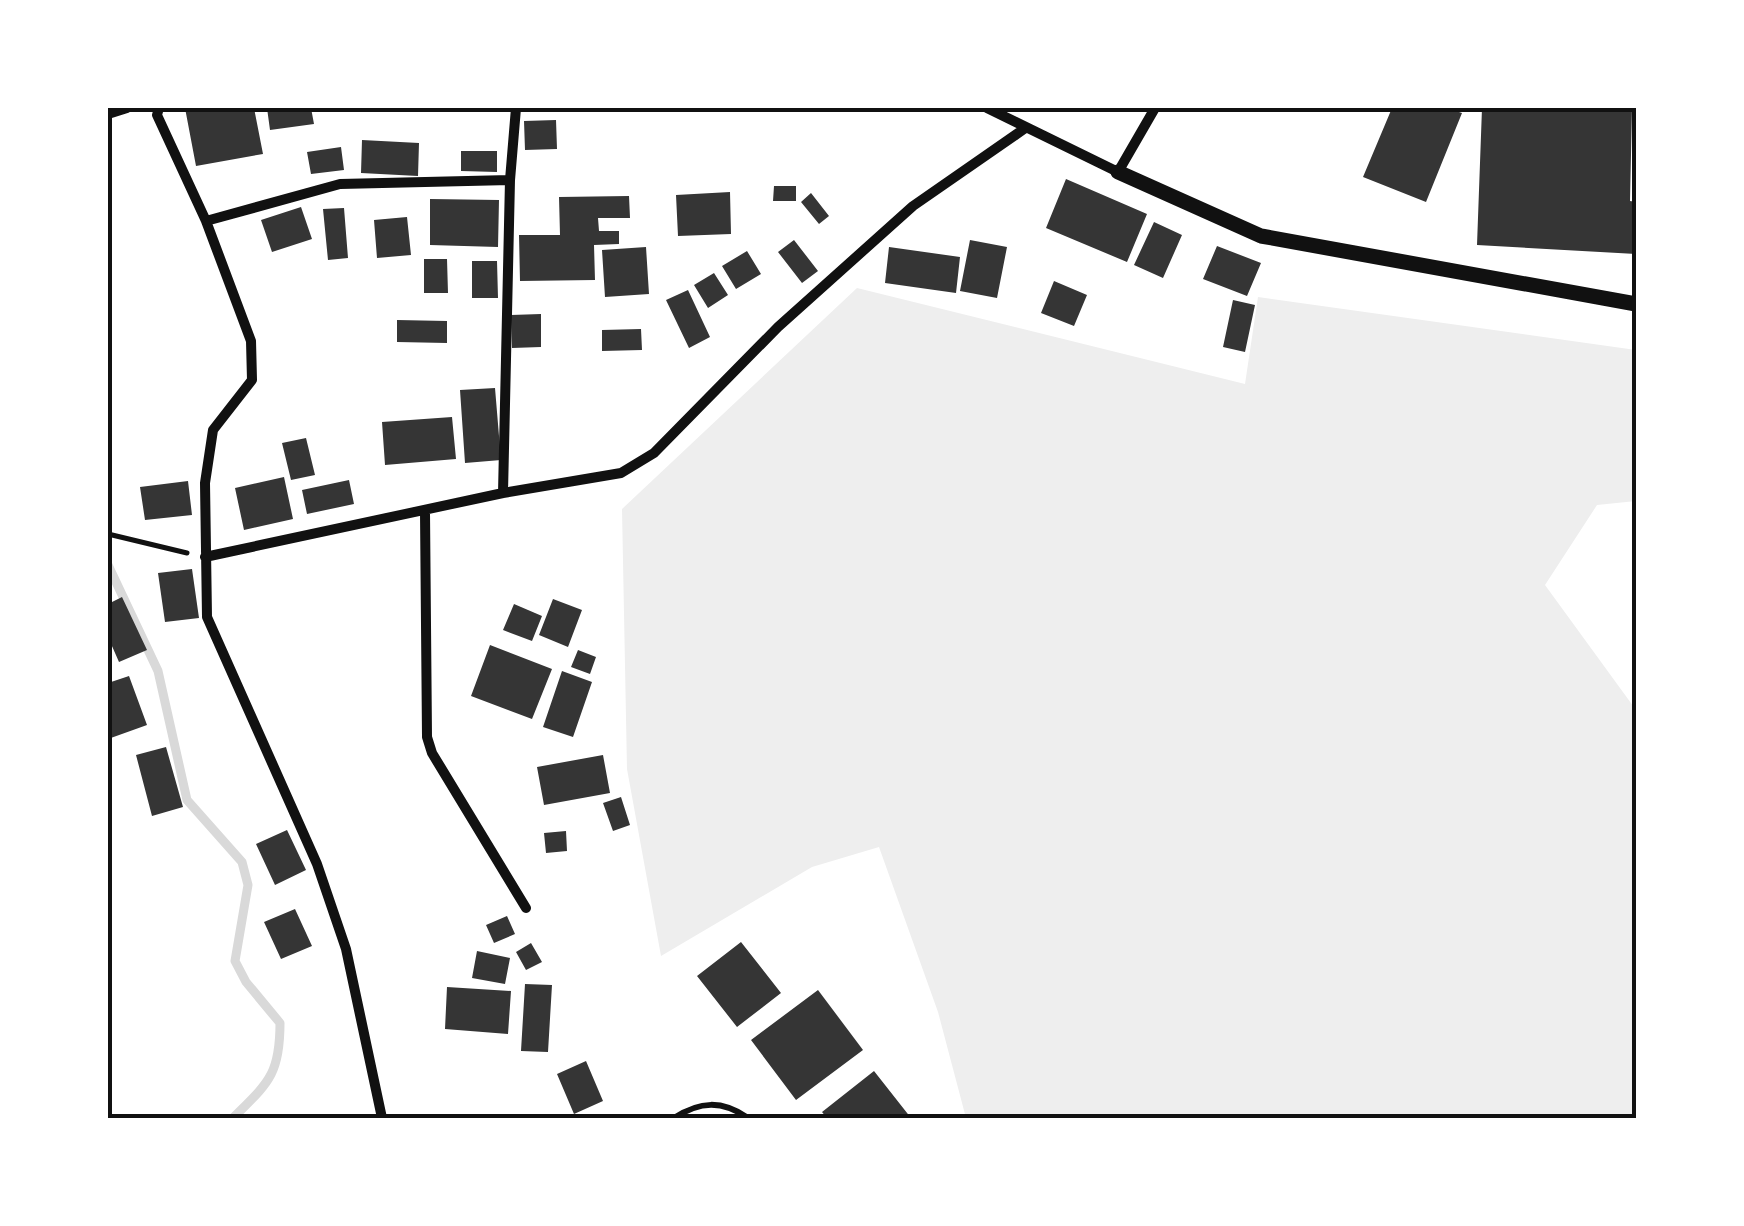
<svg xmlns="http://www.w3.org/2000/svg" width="1744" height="1226" font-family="'Open Sans',sans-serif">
  <rect width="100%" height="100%" fill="#fff"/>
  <path fill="#eee" d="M857,288L1245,384L1258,297L1636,350V501L1597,505L1545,585L1636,710V1118H966L938,1012L879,847L812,867L661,956L627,769L622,509Z"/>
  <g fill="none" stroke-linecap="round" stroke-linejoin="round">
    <path stroke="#d9d9d9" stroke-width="9" d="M108,565L158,671L187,800L242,862L248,885L235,961L246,982L280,1023C280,1075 268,1083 233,1118"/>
  </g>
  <path fill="#353535" d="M185,108H254L263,154L196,166Z
    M267,108H311L314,124L270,130Z
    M1392,108H1447L1462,113L1426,202L1363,177Z
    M1482,108H1632L1630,201L1636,202V254L1477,245Z
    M556,120L557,149L525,150L524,121Z
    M362,140L419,143L418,176L361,173Z
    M341,147L344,170L311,174L307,152Z
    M461,151H497V172L461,171Z
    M1066,179L1147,214L1127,262L1046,228Z
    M774,186H796V201H773Z
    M730,192L731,234L678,236L676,195Z
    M811,193L829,216L819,224L801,202Z
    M629,196L630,218H598L599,231H619V244L594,245L595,280L520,281L519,235H560L559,197Z
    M430,199L499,200L498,247L430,245Z
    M301,207L312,239L272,252L261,220Z
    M344,208L348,258L328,260L323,209Z
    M407,217L411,255L377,258L374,220Z
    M1154,222L1182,235L1163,278L1134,265Z
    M794,240L818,271L802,283L778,252Z
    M970,240L1007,247L997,298L960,291Z
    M1217,246L1261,263L1247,296L1203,279Z
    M646,247L649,294L605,297L602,250Z
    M889,247L960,257L956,293L885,283Z
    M747,251L761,274L736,289L722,266Z
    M424,259H447L448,293H424Z
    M472,261H497L498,298H472Z
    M714,273L728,295L708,308L694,285Z
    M1054,281L1087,295L1074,326L1041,313Z
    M688,290L710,337L689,348L666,300Z
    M1233,300L1255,305L1245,352L1223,347Z
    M541,314V347L512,348L511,315Z
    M397,320L447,321V343L397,342Z
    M641,329L642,350L602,351V330Z
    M495,388L501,460L465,463L460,390Z
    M452,417L456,459L385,465L382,422Z
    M306,438L315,475L291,480L282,443Z
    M284,477L293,519L244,530L235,488Z
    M349,480L354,504L307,514L302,490Z
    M188,481L192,515L145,520L140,487Z
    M192,569L199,618L165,622L158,573Z
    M122,597L147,650L119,662L108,637V604Z
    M553,599L582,610L568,647L539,635Z
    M514,604L542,616L532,641L503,630Z
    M490,645L552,669L532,719L471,696Z
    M578,650L596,657L590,674L571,667Z
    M562,671L592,682L573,737L543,727Z
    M129,676L147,725L108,739V683Z
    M166,747L183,807L152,816L136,755Z
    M603,755L610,793L544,805L537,767Z
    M621,797L630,825L613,831L603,803Z
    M287,830L306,870L275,885L256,844Z
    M566,831L567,851L546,853L544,833Z
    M295,909L312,946L281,959L264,922Z
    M507,916L515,934L494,943L486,925Z
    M741,942L781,993L737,1027L697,976Z
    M531,943L542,962L526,970L516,952Z
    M477,951L510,958L505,984L472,978Z
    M525,984L552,985L548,1052L521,1051Z
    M447,987L511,991L508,1034L445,1029Z
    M818,990L863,1050L796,1100L751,1040Z
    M586,1061L603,1101L574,1114L557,1074Z
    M874,1071L911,1118H827L822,1112Z"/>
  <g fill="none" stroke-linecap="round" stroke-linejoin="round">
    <path stroke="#111" stroke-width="5" d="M108,534L187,553"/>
    <path stroke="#111" stroke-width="6" d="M674,1118C700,1101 722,1100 748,1118"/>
    <path stroke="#111" stroke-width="10" d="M159,108L157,115L206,221L251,341L252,380L213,430L205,483L207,617L317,864L346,949L382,1118
      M987,108L1118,172L1155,108
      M108,114L127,108
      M206,221L340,184L510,180
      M503,493L510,180L516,108
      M425,512L427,737L432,753L526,908
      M205,557L503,493L621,473L654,453L778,327L913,206L1024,129"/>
    <path stroke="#111" stroke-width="15" d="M1118,172L1261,236L1636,304"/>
  </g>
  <rect width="1744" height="1226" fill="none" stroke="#ffffff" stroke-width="220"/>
  <rect x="110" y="110" width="1524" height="1006" fill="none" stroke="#111" stroke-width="4"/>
</svg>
